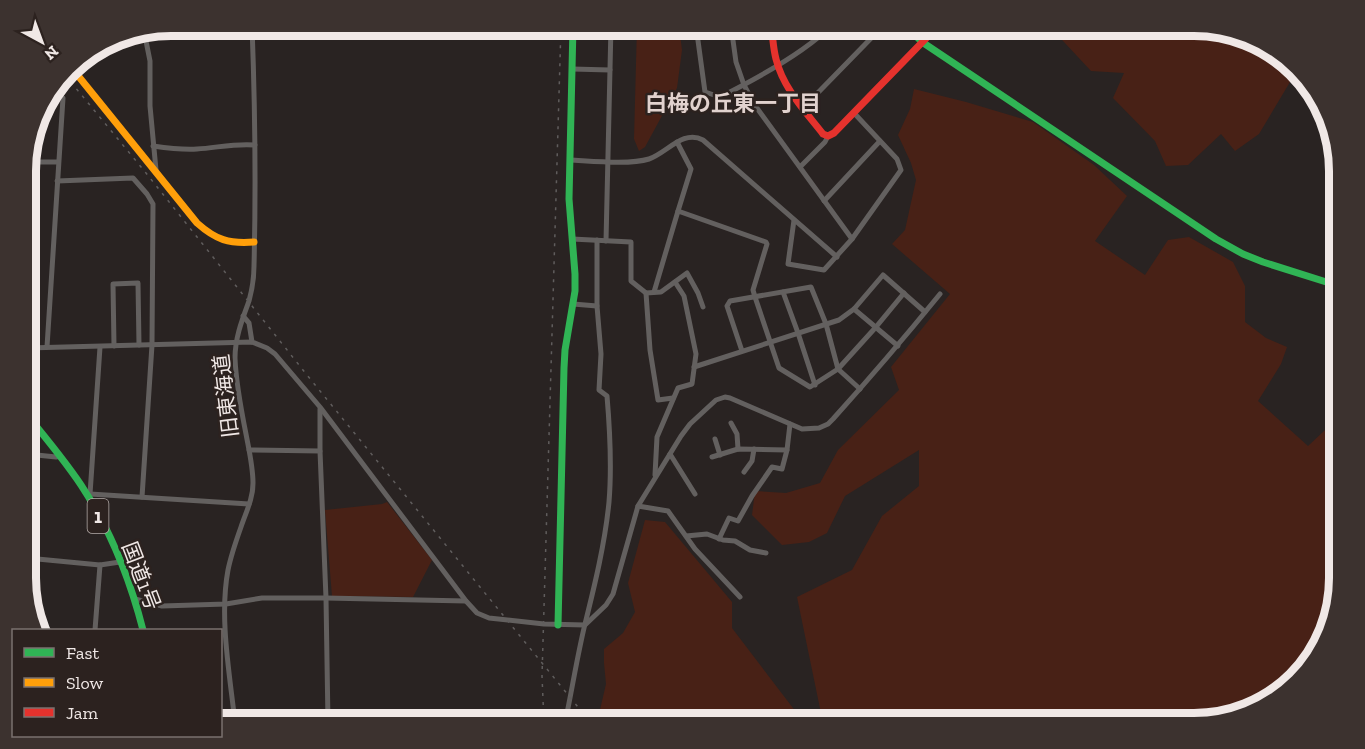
<svg xmlns="http://www.w3.org/2000/svg" width="1365" height="749" font-family="'Zilla Slab','Noto Sans JP',serif">
<style>
.green{fill:#482116}
.lines{fill:none;stroke-linecap:round;stroke-linejoin:round}
.street{stroke:#63605f;stroke-width:5}
.fast{stroke:#30b455;stroke-width:7}
.slow{stroke:#ff9f0a;stroke-width:7}
.jam{stroke:#e5322d;stroke-width:7}
.rail{stroke:#605d5d;stroke-width:1.5;stroke-dasharray:3 6;stroke-linecap:butt}
.labels{text-anchor:middle;stroke-width:5;stroke-linejoin:round;paint-order:stroke}
.shield{fill:#2c221f;stroke:#b5adaa;stroke-width:1.5}
.shield-label{font-size:20px;font-weight:bold;fill:#f0e8e6}
.street-label{font-size:21px;fill:#f0e8e6;stroke:#2c221f}
.neighbourhood-label{font-size:22px;font-weight:bold;fill:#e1d2ce;stroke:#2c221f}
.rim{fill:none;stroke:#f0e8e6;stroke-width:8}
</style>
<rect width="100%" height="100%" fill="#292322"/>
<g class="green">
<path d="M637,26H679L682,50L677,88L645,147L639,151L634,139Z"/>
<path d="M1051,26H1194L1266,45L1296,72L1259,134L1235,151L1221,134L1188,165L1166,166L1155,141L1113,98L1124,73L1091,71L1050,27Z"/>
<path d="M914,89L966,102L1033,122L1094,165L1127,196L1095,241L1145,275L1168,240L1189,237L1233,262L1245,286V322L1266,338L1287,347L1281,364L1258,401L1308,446L1339,417V587L1320,650L1267,704L1207,722L1199,710L1195,723H823L797,597L852,570L882,516L919,486V450L845,496L827,533L809,542L782,545L752,515L755,491L786,493L820,483L838,450L899,390L891,367L950,294L892,244L905,230L916,180L911,163L898,135L910,109Z"/>
<path d="M387,502L432,560L413,597L332,596L325,510L382,504Z"/>
<path d="M645,520L665,522L732,602V628L796,712L819,723H606L599,714L606,684L604,663V649L623,633L635,612L628,583Z"/>
</g>
<g class="lines">
<g class="street">
<path d="M696,26L705,92L720,97C756,79 803,54 831,26"/>
<path d="M731,26L736,62L744,85L754,104L852,239"/>
<path d="M144,31L150,61V106L156,170"/>
<path d="M572,69L610,70"/>
<path d="M803,108L883,26"/>
<path d="M677,142L691,169L678,211"/>
<path d="M153,146C167,148 182,150 197,149C216,148 235,143 255,145"/>
<path d="M570,160C591,161 630,165 649,159C667,153 683,129 703,140L837,257"/>
<path d="M27,162H58"/>
<path d="M800,167L825,142L828,136"/>
<path d="M57,181L133,178L147,194L153,204L152,345L142,497"/>
<path d="M824,201L880,141"/>
<path d="M794,220L788,264L824,270L852,239L901,170L897,159L854,113"/>
<path d="M572,239L631,242V281L646,293L661,292L687,273L698,293L703,307"/>
<path d="M606,241L611,26"/>
<path d="M654,292L678,211L766,242L767,244L753,290L755,297L779,368L810,387L838,369L876,327L904,293"/>
<path d="M783,292L798,333L815,385"/>
<path d="M646,293L650,350L658,400L673,398"/>
<path d="M573,304L597,306"/>
<path d="M854,309L898,346"/>
<path d="M243,316L249,323L252,342"/>
<path d="M114,346L113,284L138,283L139,345"/>
<path d="M47,347L63,98"/>
<path d="M27,348L252,342L267,348L275,354L320,407L466,601L477,613L489,618L544,624L585,625L606,605L613,594L638,506L681,436L690,424L716,400L725,397L730,398L802,429L819,428L828,424L833,419C870,378 905,337 940,294"/>
<path d="M742,351L727,306L730,301L811,287L826,324L838,369L860,389"/>
<path d="M694,367L839,320L854,309L883,275L925,312"/>
<path d="M731,423L737,434L738,449"/>
<path d="M715,439L720,455"/>
<path d="M249,450L320,451L326,598L328,723"/>
<path d="M320,451V409"/>
<path d="M27,454L56,457L60,456"/>
<path d="M670,454L695,494"/>
<path d="M712,457L738,449L787,450"/>
<path d="M744,472L752,461L754,449"/>
<path d="M655,475L657,437L678,388L692,384L696,354L684,296L675,282"/>
<path d="M90,494L249,504"/>
<path d="M89,495L90,494L100,347"/>
<path d="M638,506L668,511L695,549L740,597"/>
<path d="M686,536L707,534L723,540L735,541L750,550L766,553"/>
<path d="M719,539L729,518L738,521L752,496L772,467L782,469L787,450L790,424"/>
<path d="M27,558L100,565L120,562"/>
<path d="M135,599L162,606L226,604L262,598H326L466,601"/>
<path d="M95,630L100,565"/>
<path d="M235,723C230,675 219,618 228,570C231,555 236,541 241,527C246,512 253,499 253,483C253,467 249,450 246,434C241,409 236,384 235,358C235,338 242,320 249,301C252,290 254,277 254,266C256,186 255,105 252,26"/>
<path d="M565,723C572,690 577,657 585,624C595,584 605,543 609,502C612,466 610,431 607,396L599,390L601,354L597,306V240"/>
</g>
<g class="fast">
<path d="M906,26L922,42L1216,239L1243,254L1263,262L1339,286"/>
<path d="M27,415C46,438 65,461 81,485C110,529 130,579 143,630"/>
<path d="M558,625L564,368L565,350L575,291V274L569,199L573,26"/>
</g>
<path class="slow" d="M71,67L197,223C216,240 229,244 254,242"/>
<path class="jam" d="M771,26C773,37 773,48 776,59C783,88 805,111 823,134L828,136L834,133L938,26"/>
<g class="rail">
<path d="M65,75L146,173L307,375L591,723"/>
<path d="M544,723L542,676L561,26"/>
</g>
</g>
<g class="labels">
<rect class="shield" x="87.5" y="499" width="21" height="34" rx="4.5"/>
<g class="shield-label">
<text x="98" y="523">1</text>
</g>
<g class="street-label">
<text transform="translate(226 396) rotate(-97)" y="7">旧東海道</text>
<text transform="translate(141 576) rotate(69)" y="7">国道1号</text>
</g>
<g class="neighbourhood-label">
<text x="733" y="111">白梅の丘東一丁目</text>
</g>
</g>
<path d="M0 0H1365V749H0ZM171 36H1194A135 135 0 0 1 1329 171V578A135 135 0 0 1 1194 713H171A135 135 0 0 1 36 578V171A135 135 0 0 1 171 36Z" fill="#3c322f" fill-rule="evenodd"/>
<path class="rim" d="M171 36H1194A135 135 0 0 1 1329 171V578A135 135 0 0 1 1194 713H171A135 135 0 0 1 36 578V171A135 135 0 0 1 171 36Z"/>
<rect x="12" y="629" width="210" height="108" fill="#2c221f" stroke="#7a716f" stroke-width="1.5"/>
<rect x="24" y="648" width="30" height="9" fill="#30b455" stroke="#7a716f" stroke-width="1.5"/>
<text x="66" y="659" font-size="18" fill="#f0e8e6">Fast</text>
<rect x="24" y="678" width="30" height="9" fill="#ff9f0a" stroke="#7a716f" stroke-width="1.5"/>
<text x="66" y="689" font-size="18" fill="#f0e8e6">Slow</text>
<rect x="24" y="708" width="30" height="9" fill="#e5322d" stroke="#7a716f" stroke-width="1.5"/>
<text x="66" y="719" font-size="18" fill="#f0e8e6">Jam</text>
<g transform="translate(42 42) rotate(139)" stroke="#2c221f" stroke-width="4.5" paint-order="stroke">
<path d="M0-4.5L10 22L0 15L-10 22Z" fill="#f0e8e6"/>
<text y="-9" font-size="16" font-weight="bold" text-anchor="middle" fill="#f0e8e6">N</text>
</g>
</svg>
